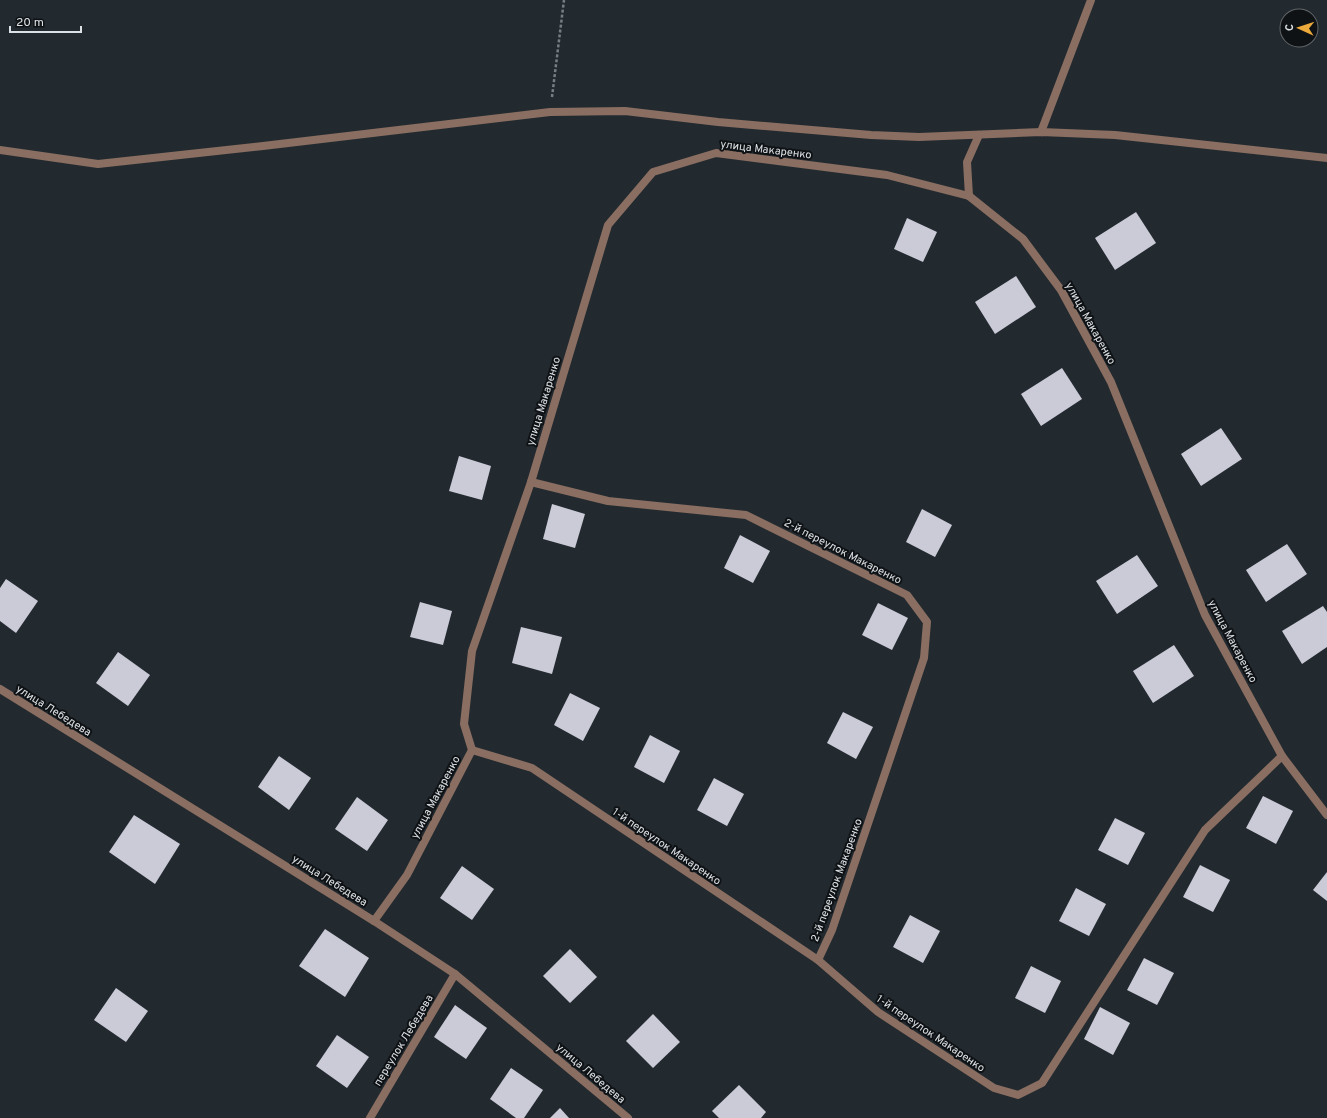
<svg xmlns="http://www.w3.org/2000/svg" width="1327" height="1118" font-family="Overpass,sans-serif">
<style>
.building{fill:#cbcbd7}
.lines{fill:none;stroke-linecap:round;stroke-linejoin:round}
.path{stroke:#777e83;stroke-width:2.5;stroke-dasharray:3 2;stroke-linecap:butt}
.lane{stroke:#8a6e61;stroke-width:8}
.street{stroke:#8a6e61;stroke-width:8}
.labels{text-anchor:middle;stroke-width:4;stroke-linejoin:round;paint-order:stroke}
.street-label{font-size:11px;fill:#dce1e5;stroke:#0f1215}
</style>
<rect width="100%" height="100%" fill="#222a30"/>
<g class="building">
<path d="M1136,212L1156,243L1115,270L1095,238Z"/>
<path d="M907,218L937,232L923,262L894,249Z"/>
<path d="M1016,276L1036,307L995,334L975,302Z"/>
<path d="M1062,368L1082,399L1041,426L1021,394Z"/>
<path d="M1221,428L1242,459L1201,486L1181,454Z"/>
<path d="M459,456L491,466L482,500L449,491Z"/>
<path d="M552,504L585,514L575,548L543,539Z"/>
<path d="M922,509L952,525L935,557L906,542Z"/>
<path d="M740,535L770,551L753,583L724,568Z"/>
<path d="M1287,544L1307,574L1266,602L1246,570Z"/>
<path d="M1137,555L1158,586L1117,614L1096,581Z"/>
<path d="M6,579L38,601L16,633L0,621V588Z"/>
<path d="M420,602L452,611L443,645L410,637Z"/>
<path d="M878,603L908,618L892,650L862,635Z"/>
<path d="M1323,606L1327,612V647L1302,664L1282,631Z"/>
<path d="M521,627L562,637L552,674L512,663Z"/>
<path d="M1174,645L1194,676L1153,703L1133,671Z"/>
<path d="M118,652L150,675L128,706L96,683Z"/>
<path d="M570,693L600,708L583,741L554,725Z"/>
<path d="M843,712L873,727L856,759L827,743Z"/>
<path d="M650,735L680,751L664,783L634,767Z"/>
<path d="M279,756L311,778L289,810L258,787Z"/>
<path d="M714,778L744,794L727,826L697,810Z"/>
<path d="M1263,796L1293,811L1276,844L1246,828Z"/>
<path d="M357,797L388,820L367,851L335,829Z"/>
<path d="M134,815L180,844L155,884L109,852Z"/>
<path d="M1115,818L1145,833L1128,865L1098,850Z"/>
<path d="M1200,865L1230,880L1213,912L1183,897Z"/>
<path d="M462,866L494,889L472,920L440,898Z"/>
<path d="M1327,872V901L1313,890Z"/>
<path d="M1076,888L1106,904L1089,936L1059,921Z"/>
<path d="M910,915L940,931L923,963L893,947Z"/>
<path d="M325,929L369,958L345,997L299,966Z"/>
<path d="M570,949L597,977L570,1003L543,976Z"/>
<path d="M1144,958L1174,973L1157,1005L1127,990Z"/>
<path d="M1031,966L1061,981L1045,1013L1015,998Z"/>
<path d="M116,988L148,1011L126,1042L94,1020Z"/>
<path d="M455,1005L487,1028L466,1059L434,1037Z"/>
<path d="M1100,1007L1130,1023L1113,1055L1084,1039Z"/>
<path d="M653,1014L680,1042L653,1068L626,1041Z"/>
<path d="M337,1035L369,1057L347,1088L316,1066Z"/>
<path d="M511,1068L543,1090L524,1118H516L490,1099Z"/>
<path d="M739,1085L766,1112L761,1118H719L712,1111Z"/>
<path d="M560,1108L569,1118H550Z"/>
</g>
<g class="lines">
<path class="path" d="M552,97L564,0"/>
<g class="lane">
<path d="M1041,132L1091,0"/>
<path d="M0,150L98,164L263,146L550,112L625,111L718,122L871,135L919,137L1041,132L1115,135L1327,158"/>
<path d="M969,196L967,162L979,135"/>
<path d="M531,482L608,501L746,515L907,595L927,622L924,658L832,930L818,960"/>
<path d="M472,750L532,768L818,960L878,1012L994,1088L1018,1095L1042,1083L1205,830L1282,756"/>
<path d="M374,921L407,875L472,750L464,724L472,651L531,482L608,225L653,172L716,153L887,175L969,196L1023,239L1061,290L1111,382L1205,615L1282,756L1327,815"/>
</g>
<g class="street">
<path d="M0,689L374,921L455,974L628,1118"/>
<path d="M370,1118L455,974"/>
</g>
</g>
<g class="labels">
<g class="street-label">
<text transform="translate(766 149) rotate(7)" y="4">улица Макаренко</text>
<text transform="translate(1091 323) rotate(61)" y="4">улица Макаренко</text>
<text transform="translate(543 401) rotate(-73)" y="4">улица Макаренко</text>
<text transform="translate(843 551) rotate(27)" y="4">2-й переулок Макаренко</text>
<text transform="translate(1233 641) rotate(62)" y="4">улица Макаренко</text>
<text transform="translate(54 710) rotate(32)" y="4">улица Лебедева</text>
<text transform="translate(435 797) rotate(-62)" y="4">улица Макаренко</text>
<text transform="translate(667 846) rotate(34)" y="4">1-й переулок Макаренко</text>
<text transform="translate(330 880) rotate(32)" y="4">улица Лебедева</text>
<text transform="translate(836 880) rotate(-70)" y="4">2-й переулок Макаренко</text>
<text transform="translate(931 1033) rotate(34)" y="4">1-й переулок Макаренко</text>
<text transform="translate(403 1040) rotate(-59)" y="4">переулок Лебедева</text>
<text transform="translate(591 1073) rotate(40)" y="4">улица Лебедева</text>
</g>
</g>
<g transform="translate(1299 28) rotate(273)"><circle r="19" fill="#0f1215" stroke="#616568"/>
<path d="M0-3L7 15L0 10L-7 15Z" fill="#eca93b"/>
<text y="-6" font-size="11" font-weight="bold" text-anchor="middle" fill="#dce1e5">С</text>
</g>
<path d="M10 26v6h71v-6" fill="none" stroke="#dce1e5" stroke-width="2"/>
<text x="16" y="26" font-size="12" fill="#dce1e5" stroke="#0f1215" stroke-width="3" paint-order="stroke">20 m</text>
</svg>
